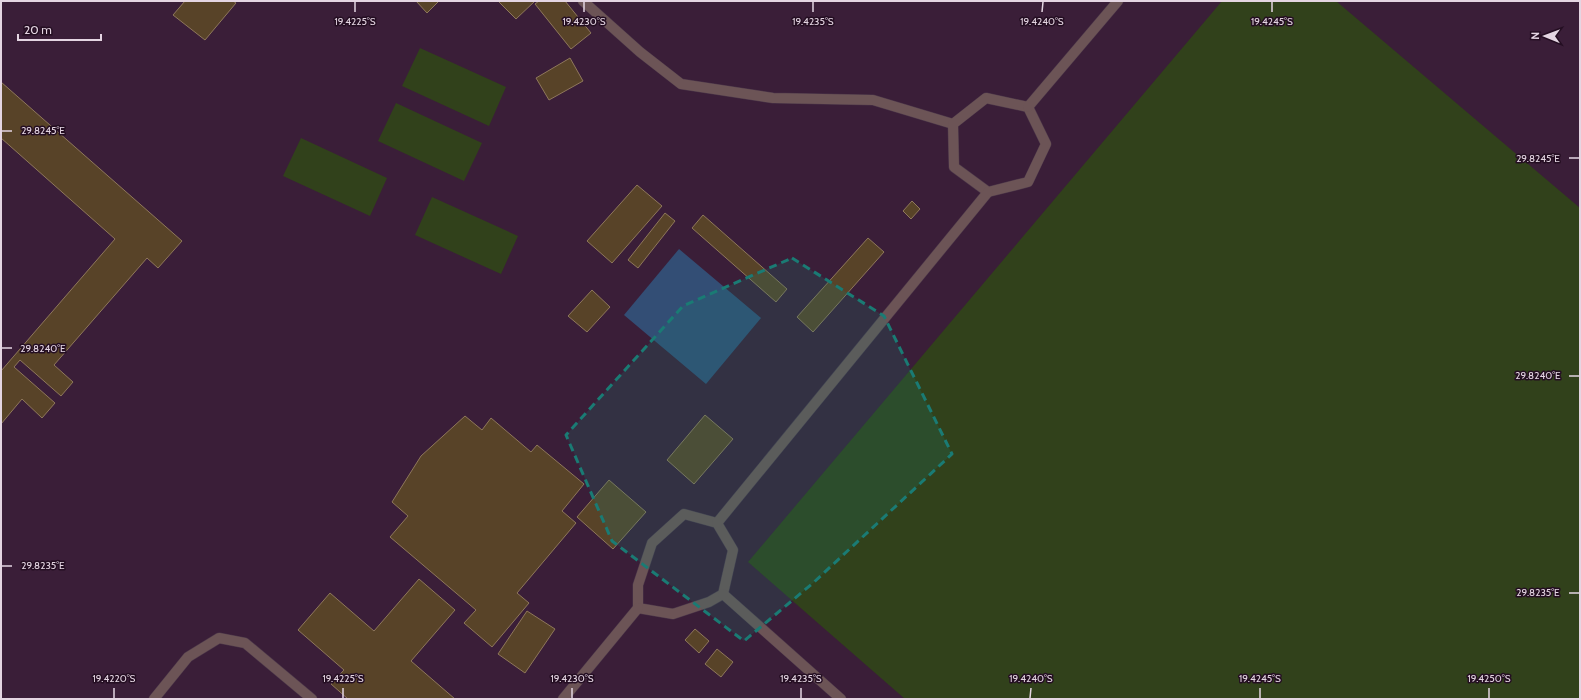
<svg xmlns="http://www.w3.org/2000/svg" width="1581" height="700" font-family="Cabin,sans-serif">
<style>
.built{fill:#3a1e38}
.green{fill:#31411b}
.water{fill:#334e75}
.building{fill:#584328;stroke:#8e775b}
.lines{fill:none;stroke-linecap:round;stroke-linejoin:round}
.service-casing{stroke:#4b3649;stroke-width:11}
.service{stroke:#6c5456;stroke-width:10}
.marked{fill:#1a7b74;fill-opacity:0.2;stroke:#1a7b74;stroke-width:3;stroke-dasharray:8 5;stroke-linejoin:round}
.ticks{fill:none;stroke:#e4d5e2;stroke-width:1.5}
.ticks-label{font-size:10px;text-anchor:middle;fill:#e4d5e2;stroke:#240e22;stroke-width:3;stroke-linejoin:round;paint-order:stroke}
</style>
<rect width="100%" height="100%" fill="#2e182c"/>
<rect class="built" x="1" y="1" width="1579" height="698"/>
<g class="green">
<path d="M1222,1H1336L1580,208V699H905L748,562Z"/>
<path d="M420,48L506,87L489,126L402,86Z"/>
<path d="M396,103L482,143L464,181L378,141Z"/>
<path d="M301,138L387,178L370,216L283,176Z"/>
<path d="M432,197L518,236L501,274L415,235Z"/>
</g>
<path class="water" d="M679,249L761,318L706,384L624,315Z"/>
<g class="building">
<path d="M185,1H233L236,3L205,40L173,15Z"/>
<path d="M416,1H439L427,13Z"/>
<path d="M498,1H535L516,19Z"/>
<path d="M539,1H565L591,33L571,49L535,4Z"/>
<path d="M570,58L583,81L549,100L536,78Z"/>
<path d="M1,82L182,241L158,268L147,258L54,365L73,382L61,396L20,360L14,367L55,403L42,418L22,399L1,424V371L115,239L1,138Z"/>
<path d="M637,185L662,206L612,263L587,241Z"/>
<path d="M912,201L920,209L911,219L903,211Z"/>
<path d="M665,213L675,221L638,268L628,260Z"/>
<path d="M703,215L787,289L776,302L692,228Z"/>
<path d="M868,238L884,252L813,332L797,317Z"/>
<path d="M592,290L610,307L587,332L568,316Z"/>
<path d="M705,415L733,439L694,484L667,460Z"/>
<path d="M465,416L482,430L491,418L531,452L537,445L584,484L562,511L576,523L517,593L529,603L492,647L464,623L476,610L390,537L408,516L392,502L421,456Z"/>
<path d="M609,480L646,512L613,549L577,517Z"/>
<path d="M419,579L455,610L411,661L455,699H348L331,684L344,670L298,630L330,593L374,631Z"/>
<path d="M527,611L555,629L525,673L498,654Z"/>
<path d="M695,629L709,641L699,653L685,640Z"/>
<path d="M717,649L733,662L721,677L705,664Z"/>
</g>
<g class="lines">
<g class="service-casing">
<g id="service">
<path d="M583,1L640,52L681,84L773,98L873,100L953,124"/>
<path d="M986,98L1028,107L1046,144L1028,182L988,192L954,167L953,124Z"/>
<path d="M1028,107L1118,1"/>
<path d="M684,514L717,523L733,550L723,594L709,602L673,614L638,608V585L652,543Z"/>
<path d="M717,523L988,192"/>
<path d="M723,594L841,699"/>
<path d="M154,699L188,657L219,638L245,643L312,699"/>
<path d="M563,699L638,608"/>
</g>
</g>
<use href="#service" class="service"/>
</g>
<path class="marked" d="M792,258L884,316L952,454L813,583L744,641L612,541L566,435L683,306Z"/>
<path class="ticks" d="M355,12V2M584,12V2M813,12V2M1042,12L1043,2M1272,12V2M2,131H12M1569,158H1579M2,348H12M1569,376H1579M2,566H12M1569,593H1579M114,698V688M343,698V688M572,698V688M801,698V688M1030,698L1031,688M1260,698V688M1489,698V688"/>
<g class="ticks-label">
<text x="355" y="25">19.4225°S</text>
<text x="584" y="25">19.4230°S</text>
<text x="813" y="25">19.4235°S</text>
<text x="1042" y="25">19.4240°S</text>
<text x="1272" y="25">19.4245°S</text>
<text x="43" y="134">29.8245°E</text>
<text x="1538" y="162">29.8245°E</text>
<text x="43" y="352">29.8240°E</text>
<text x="1538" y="379">29.8240°E</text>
<text x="43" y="569">29.8235°E</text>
<text x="1538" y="596">29.8235°E</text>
<text x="114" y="682">19.4220°S</text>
<text x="343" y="682">19.4225°S</text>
<text x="572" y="682">19.4230°S</text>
<text x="801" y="682">19.4235°S</text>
<text x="1031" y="682">19.4240°S</text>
<text x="1260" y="682">19.4245°S</text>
<text x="1489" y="682">19.4250°S</text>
</g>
<rect width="1581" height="700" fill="none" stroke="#e4d5e2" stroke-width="4"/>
<g transform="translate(1545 36) rotate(271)" stroke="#240e22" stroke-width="3" paint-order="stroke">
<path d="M0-3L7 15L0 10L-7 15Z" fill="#e4d5e2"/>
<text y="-6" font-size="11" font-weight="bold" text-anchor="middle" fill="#e4d5e2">N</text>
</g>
<path d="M18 34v6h83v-6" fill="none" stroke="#e4d5e2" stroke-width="2"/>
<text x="24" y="34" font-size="12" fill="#e4d5e2" stroke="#240e22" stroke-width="3" paint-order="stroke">20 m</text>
</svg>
